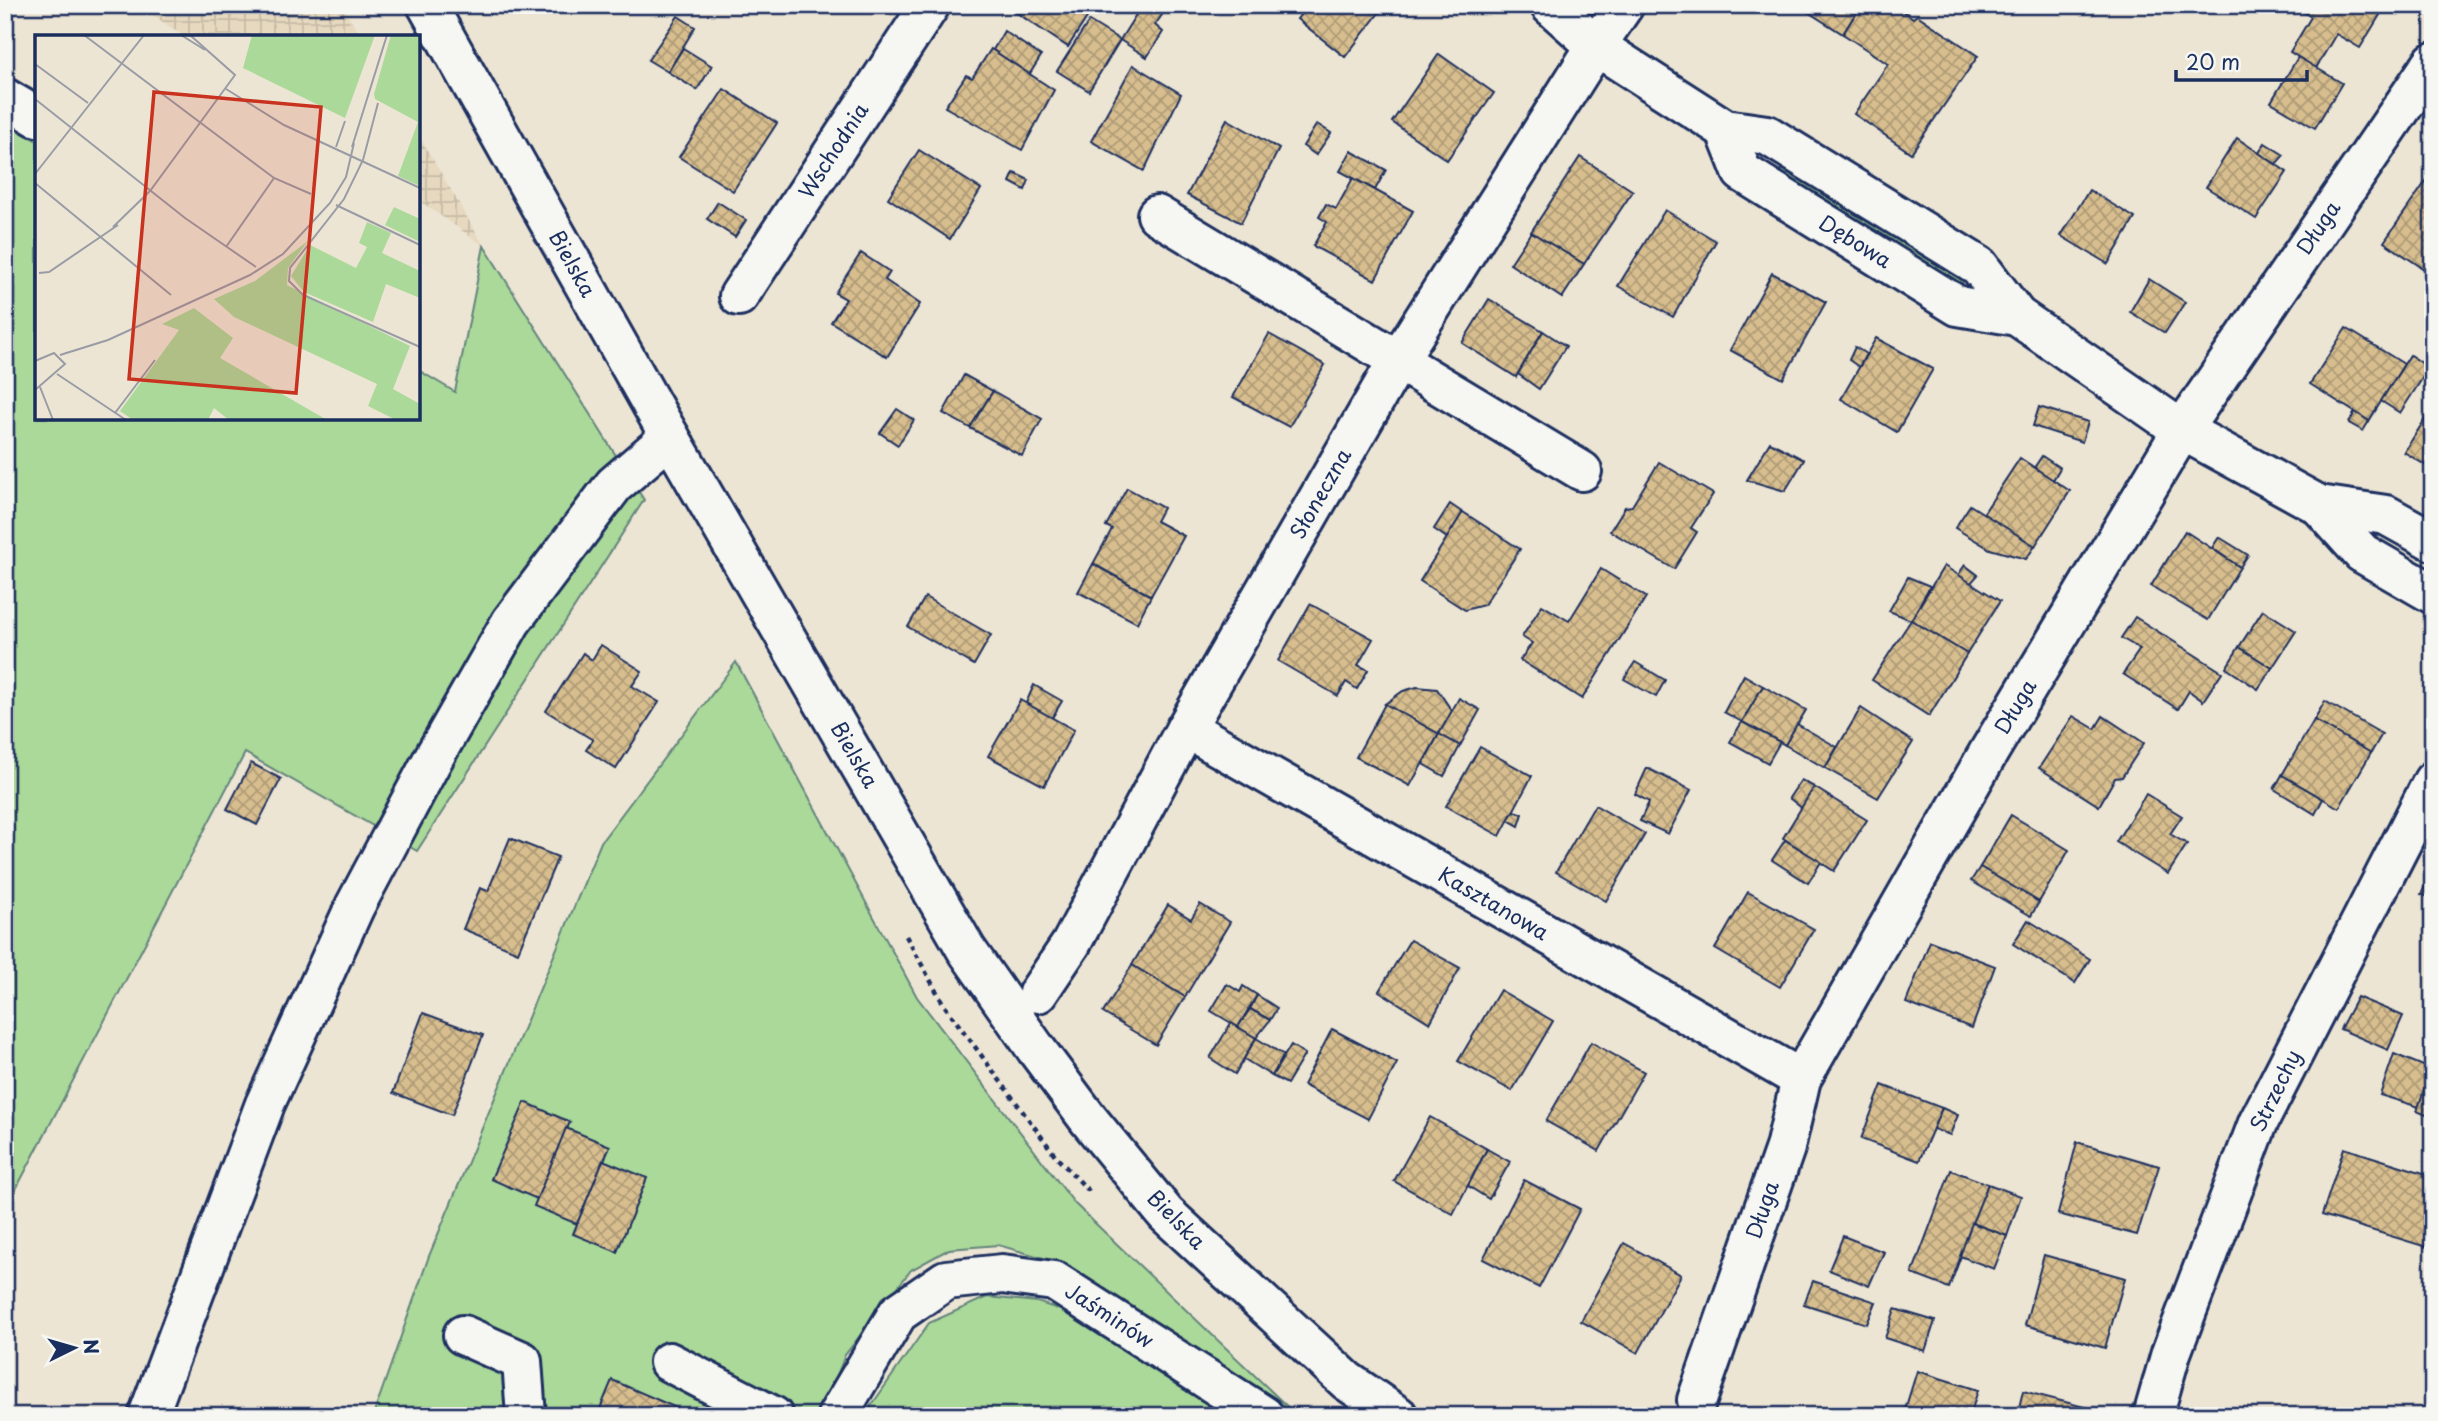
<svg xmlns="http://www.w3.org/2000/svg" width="2438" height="1421" font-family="'Playpen Sans',sans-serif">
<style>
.industrial{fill:url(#industrial-grid)}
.grass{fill:#abd999;stroke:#63847c;stroke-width:2}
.building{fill:url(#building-cross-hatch);stroke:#1b2f5e;stroke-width:2}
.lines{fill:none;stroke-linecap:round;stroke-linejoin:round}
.minor-casing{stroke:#1b2f5e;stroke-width:44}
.major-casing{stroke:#1b2f5e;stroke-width:44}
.path{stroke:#1b2f5e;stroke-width:4.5;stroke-dasharray:5 5;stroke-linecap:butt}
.minor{stroke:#f6f6f2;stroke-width:38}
.major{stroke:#f6f6f2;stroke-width:38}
.labels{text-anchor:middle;stroke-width:5;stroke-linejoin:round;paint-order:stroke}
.street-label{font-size:21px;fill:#1b2f5e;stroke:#f6f6f2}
.inset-road{fill:none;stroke:#999ca5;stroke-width:2}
.view{fill:#c8321e;fill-opacity:0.15;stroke:#c8321e;stroke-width:3.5}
.inset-edge{fill:none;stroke:#1b2f5e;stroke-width:3.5}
</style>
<defs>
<pattern id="industrial-grid" width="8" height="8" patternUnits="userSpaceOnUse" patternTransform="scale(1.75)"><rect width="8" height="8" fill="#e7d9bf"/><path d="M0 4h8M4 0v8" fill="none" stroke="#c6bba7"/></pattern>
<pattern id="building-cross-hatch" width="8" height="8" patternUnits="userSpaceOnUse" patternTransform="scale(1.75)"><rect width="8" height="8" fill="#d8be8e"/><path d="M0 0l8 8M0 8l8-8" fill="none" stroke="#ae9b77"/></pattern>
</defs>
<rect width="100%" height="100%" fill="#ede5d4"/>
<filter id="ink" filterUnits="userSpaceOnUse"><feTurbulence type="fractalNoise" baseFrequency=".0143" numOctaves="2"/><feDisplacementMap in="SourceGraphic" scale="14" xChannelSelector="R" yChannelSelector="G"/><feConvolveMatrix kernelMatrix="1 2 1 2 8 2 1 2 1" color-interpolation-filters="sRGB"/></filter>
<g filter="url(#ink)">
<g class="industrial">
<path d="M139,5H342L361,37H184Z"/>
<path d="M418,134L484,246L418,200Z"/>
</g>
<g class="grass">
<path d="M5,122L37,141V418H418V370L455,392L484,246L644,500L417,851L245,753L5,1210Z"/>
<path d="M1787,166L1964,277L1962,284L1957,287L1781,176L1782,169Z"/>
<path d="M736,662L917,997L1075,1204L1295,1414L1054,1261L998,1245L949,1249L911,1270L845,1355L821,1416H373L429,1256L601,842Z"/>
<path d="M987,1297L1037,1302L1061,1310L1233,1416H864L929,1323Z"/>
</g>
<g class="building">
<path d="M1010,5H1095L1068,47L1008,7Z"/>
<path d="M1142,5H1169L1155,25L1163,32L1147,57L1120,40Z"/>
<path d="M1308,5H1385L1345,57L1297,19Z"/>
<path d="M1797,5H1861L1843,34Z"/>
<path d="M1861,5H1894L1913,18L1917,15L1978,56L1911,153L1854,114L1888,64L1843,34Z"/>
<path d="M2292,5H2386L2360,48L2336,34L2316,68L2290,52L2311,17Z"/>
<path d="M678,16L695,27L668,72L648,60Z"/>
<path d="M1089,21L1120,40L1089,91L1057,71Z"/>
<path d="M1004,31L1041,56L1029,75L993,50Z"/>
<path d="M683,48L712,66L697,90L668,72Z"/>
<path d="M991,49L1054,90L1022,150L945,107L966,75L972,78Z"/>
<path d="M1439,54L1494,93L1447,160L1392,122Z"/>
<path d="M2298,57L2342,83L2315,128L2271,102Z"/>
<path d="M1133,65L1181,94L1144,171L1091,141Z"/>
<path d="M724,89L777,123L733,191L679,157Z"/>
<path d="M1227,119L1279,149L1241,223L1187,195Z"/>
<path d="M1317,124L1331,133L1316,155L1303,146Z"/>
<path d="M2237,138L2287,172L2256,219L2206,187Z"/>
<path d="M2265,143L2284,155L2276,164L2259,153Z"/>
<path d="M919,150L981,189L950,239L888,198Z"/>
<path d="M1351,151L1386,170L1375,190L1340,171Z"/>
<path d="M1580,157L1633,191L1584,264L1531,232Z"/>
<path d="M1014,173L1029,180L1025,190L1010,182Z"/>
<path d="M2431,174L2433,175V275L2384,242Z"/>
<path d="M1353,178L1413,211L1375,280L1313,246L1327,222L1319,217L1326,204L1336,209Z"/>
<path d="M2089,190L2135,218L2108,264L2061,236Z"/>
<path d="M718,202L746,220L735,237L707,219Z"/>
<path d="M1665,210L1716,241L1673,317L1618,286Z"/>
<path d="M1531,232L1584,264L1562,298L1510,264Z"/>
<path d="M861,253L890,272L885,280L920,304L887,357L831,322L846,299L835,293Z"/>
<path d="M1772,273L1826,302L1783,379L1730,350Z"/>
<path d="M2149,279L2185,302L2165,333L2130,312Z"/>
<path d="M1489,299L1543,331L1516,377L1462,343Z"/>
<path d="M2346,328L2404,364L2369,421L2310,384Z"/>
<path d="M1543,331L1566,346L1539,389L1518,374Z"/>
<path d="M1269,334L1325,365L1289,427L1233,397Z"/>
<path d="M1876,338L1933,369L1897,432L1841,399Z"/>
<path d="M1855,347L1866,354L1859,367L1849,360Z"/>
<path d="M2410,355L2429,368L2400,413L2381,401Z"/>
<path d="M964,375L993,391L970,428L943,413Z"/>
<path d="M993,391L1042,419L1022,456L970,428Z"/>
<path d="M2039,407L2088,422L2082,442L2033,426Z"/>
<path d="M2433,407V470L2404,452Z"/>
<path d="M897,409L914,420L898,445L880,433Z"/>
<path d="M2355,412L2369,421L2363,431L2349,423Z"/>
<path d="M1770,442L1804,460L1785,491L1747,480Z"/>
<path d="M2042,456L2060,468L2053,480L2034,468Z"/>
<path d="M2020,458L2070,491L2035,546L1983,514Z"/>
<path d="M1659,462L1713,494L1691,528L1697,532L1674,569L1610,531L1625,507L1632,506Z"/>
<path d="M1127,488L1163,508L1156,521L1184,536L1151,596L1093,564L1112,529L1106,526Z"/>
<path d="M1450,504L1463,513L1447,538L1434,529Z"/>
<path d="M1970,505L2035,546L2026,559L1990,549L1955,528Z"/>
<path d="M1463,512L1520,549L1484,605L1465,610L1420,581Z"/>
<path d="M2185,531L2240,567L2208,620L2151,586Z"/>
<path d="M2219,537L2248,555L2240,567L2212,548Z"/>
<path d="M1093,564L1151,596L1137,623L1078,592Z"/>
<path d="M1965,565L1978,575L1970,584L1958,575Z"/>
<path d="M1944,566L2000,601L1967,654L1911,620Z"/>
<path d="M1601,569L1646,597L1582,699L1520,660L1532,643L1522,637L1542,605L1569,621Z"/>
<path d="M1908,577L1930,586L1911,620L1889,611Z"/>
<path d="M925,597L991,635L974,665L908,627Z"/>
<path d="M1310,604L1373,639L1358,665L1368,670L1357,689L1346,682L1338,696L1278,661Z"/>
<path d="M2263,610L2296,631L2272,668L2239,647Z"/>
<path d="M2135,617L2222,672L2203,701L2189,691L2178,709L2123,674L2140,649L2121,638Z"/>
<path d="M1911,620L1967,654L1929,716L1872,680Z"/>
<path d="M601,645L642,671L632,686L659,702L616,769L586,750L593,740L546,711L583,653L592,660Z"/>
<path d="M2239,647L2272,668L2258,689L2226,668Z"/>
<path d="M1635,662L1665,680L1656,697L1624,679Z"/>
<path d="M1744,675L1763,686L1742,722L1724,712Z"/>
<path d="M1034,685L1062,701L1052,718L1026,703Z"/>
<path d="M1763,686L1806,710L1785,745L1742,722Z"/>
<path d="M1417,687L1437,689L1452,711L1439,734L1385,704L1403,691Z"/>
<path d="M1459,698L1480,710L1460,746L1439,734Z"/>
<path d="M1020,700L1074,730L1044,786L988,756Z"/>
<path d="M2325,701L2382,734L2371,753L2314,720Z"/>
<path d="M1385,704L1439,734L1410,786L1356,757Z"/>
<path d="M1861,708L1913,742L1878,798L1825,768Z"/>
<path d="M2073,716L2095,729L2103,716L2144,743L2122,777L2115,778L2099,806L2039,768Z"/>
<path d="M2314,720L2371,753L2339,808L2282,775Z"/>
<path d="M1742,722L1780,742L1768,763L1730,742Z"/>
<path d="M1797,724L1837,747L1825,768L1785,745Z"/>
<path d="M1439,734L1460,746L1444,776L1423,764Z"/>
<path d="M1480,747L1532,776L1500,836L1446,806Z"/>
<path d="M251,763L281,779L257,825L227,809Z"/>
<path d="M1647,768L1691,790L1668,834L1640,821L1649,802L1635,794Z"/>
<path d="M2282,775L2323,799L2315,814L2274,789Z"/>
<path d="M1801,780L1814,787L1803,809L1789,798Z"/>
<path d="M1814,787L1867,820L1834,871L1783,838Z"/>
<path d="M2146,794L2182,816L2170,834L2187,844L2168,874L2116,842Z"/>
<path d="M1595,805L1645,834L1606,901L1556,872Z"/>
<path d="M1514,811L1523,814L1519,826L1508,820Z"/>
<path d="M2011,815L2069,850L2039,902L1980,867Z"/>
<path d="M510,838L558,857L518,952L463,929L480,888L488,891Z"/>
<path d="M1785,840L1821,862L1808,883L1772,860Z"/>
<path d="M1980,867L2039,902L2031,916L1971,881Z"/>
<path d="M2433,872V899L2421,894Z"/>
<path d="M1748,892L1814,929L1780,987L1715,949Z"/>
<path d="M1200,904L1230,922L1185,997L1132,965L1168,905L1191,919Z"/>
<path d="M2028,920L2090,959L2075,983L2013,944Z"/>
<path d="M1410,940L1460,968L1430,1023L1379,991Z"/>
<path d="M1930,941L1995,966L1972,1028L1906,1003Z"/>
<path d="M1132,965L1185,997L1156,1045L1103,1013Z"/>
<path d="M1227,984L1240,992L1243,986L1257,995L1238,1027L1211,1011Z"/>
<path d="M1500,990L1553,1021L1512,1091L1458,1061Z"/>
<path d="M1257,995L1277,1008L1270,1020L1250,1009Z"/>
<path d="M2357,997L2403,1016L2388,1050L2340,1029Z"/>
<path d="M1250,1009L1270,1020L1256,1038L1238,1027Z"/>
<path d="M423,1013L483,1035L452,1115L393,1093Z"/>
<path d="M1231,1023L1256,1038L1235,1074L1210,1058Z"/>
<path d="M1332,1029L1397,1063L1368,1119L1303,1085Z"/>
<path d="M1256,1038L1284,1055L1272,1076L1244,1059Z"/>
<path d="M1591,1042L1644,1072L1599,1151L1546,1121Z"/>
<path d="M1291,1045L1305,1054L1287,1084L1272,1076Z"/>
<path d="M2394,1054L2431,1069L2419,1107L2380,1095Z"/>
<path d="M2431,1069L2433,1070V1118L2417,1111Z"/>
<path d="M1882,1085L1942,1108L1919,1161L1861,1139Z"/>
<path d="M525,1102L570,1122L537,1199L491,1179Z"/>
<path d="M1942,1108L1958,1115L1950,1135L1933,1129Z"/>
<path d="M1430,1117L1487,1149L1453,1214L1394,1181Z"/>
<path d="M566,1128L610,1146L577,1224L534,1206Z"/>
<path d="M2077,1142L2159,1166L2137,1235L2058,1214Z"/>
<path d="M2344,1148L2433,1176V1249L2322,1215Z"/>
<path d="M1487,1149L1510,1162L1489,1199L1468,1186Z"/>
<path d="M603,1160L647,1178L617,1252L573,1234Z"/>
<path d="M1951,1170L1988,1184L1949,1288L1912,1274Z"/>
<path d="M1524,1180L1580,1209L1539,1288L1483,1259Z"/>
<path d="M1988,1184L2021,1196L2007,1236L1972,1223Z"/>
<path d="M1972,1223L2007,1236L1994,1269L1960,1256Z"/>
<path d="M1843,1236L1884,1252L1869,1286L1829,1270Z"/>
<path d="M1624,1243L1681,1275L1638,1353L1581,1321Z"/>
<path d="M2044,1255L2125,1278L2105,1348L2025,1325Z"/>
<path d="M1813,1281L1876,1302L1867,1324L1804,1304Z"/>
<path d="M1895,1309L1935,1321L1925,1351L1885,1338Z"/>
<path d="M1917,1371L1978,1390L1970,1416H1903Z"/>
<path d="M612,1380L686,1412L685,1416H597Z"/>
<path d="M2023,1391L2088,1408L2086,1416H2017Z"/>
</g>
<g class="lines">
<g class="minor-casing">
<g id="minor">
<path d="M1550,5L1596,46L1725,129L1767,135L1979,266L2017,316L2182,430L2319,505L2386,515L2433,541"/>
<path d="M5,98L37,117"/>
<path d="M1725,129L1742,172L1958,306L2017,316"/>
<path d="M1157,215L1582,471"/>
<path d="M739,296L930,5"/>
<path d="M2319,505L2362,553L2433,594"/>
<path d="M1186,728L1801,1079"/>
<path d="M1038,993L1071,944L1186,728L1398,360L1596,46L1624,5"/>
<path d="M463,1335L522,1361L526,1416"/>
<path d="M669,1362L773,1416"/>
<path d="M1697,1400L1785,1148L1801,1079L1990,750L2182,430L2433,62"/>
<path d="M148,1416L265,1104L355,906L434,757L511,622L614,485L670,437"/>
<path d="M837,1416L898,1313L946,1280L1002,1274L1054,1281L1264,1416"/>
<path d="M2153,1416L2171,1353L2258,1123L2433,781"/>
</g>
</g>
<g class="major-casing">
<path id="major" d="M427,5L670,437L966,949L1036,1049L1089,1120L1166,1214L1347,1381L1398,1416"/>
</g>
<path class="path" d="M906,936L944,1005L1058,1159L1090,1192"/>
<use href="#minor" class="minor"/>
<use href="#major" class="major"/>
</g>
</g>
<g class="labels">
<g class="street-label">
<text transform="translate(834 151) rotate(-57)" y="7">Wschodnia</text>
<text transform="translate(2319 228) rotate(-56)" y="7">Długa</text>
<text transform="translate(1855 242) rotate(32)" y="7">Dębowa</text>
<text transform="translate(572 264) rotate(61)" y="7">Bielska</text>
<text transform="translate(1321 494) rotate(-60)" y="7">Słoneczna</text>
<text transform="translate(2016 707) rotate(-59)" y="7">Długa</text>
<text transform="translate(854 755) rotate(60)" y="7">Bielska</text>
<text transform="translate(1493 904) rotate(30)" y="7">Kasztanowa</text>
<text transform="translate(2276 1091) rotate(-64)" y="7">Strzechy</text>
<text transform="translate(1763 1210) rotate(-71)" y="7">Długa</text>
<text transform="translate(1176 1220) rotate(46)" y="7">Bielska</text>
<text transform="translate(1109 1316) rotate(33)" y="7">Jaśminów</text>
</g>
</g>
<g transform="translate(35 35)">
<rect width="385" height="385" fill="#ede5d4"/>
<path d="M359,172L385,184V207L350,190ZM332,187L356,198L347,218L385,236V263L351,249L338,287L269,257L256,241L275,210L321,233L332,212L324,208ZM273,206L253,233L252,250L375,311L358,354L385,369V385H361L333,371L342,349L199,282L179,264L220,246ZM159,273L198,303L185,323L292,385H194L179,373L173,385H98L85,376L144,295L127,289Z" fill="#abd999"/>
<path d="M356,0H385V151L363,141L383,87L340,64L339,59Z" fill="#abd999"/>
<path d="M217,0H340L310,83L208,33Z" fill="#abd999"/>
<path class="inset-road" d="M49,0L239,143L276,159M146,0L170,15M0,29L53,68M191,54L249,90L385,153M0,64L150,183L221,232M343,68L328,125L309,164L255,233L254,246L268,260L385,312M301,112L310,86M317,112L352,0M0,139L109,0M0,148L136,260M301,170L385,210M78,192L115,156L200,40L155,0M191,212L239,143M4,238L14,237L83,190M25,320L73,305L215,240L248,219L295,168L311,142L319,108M0,326L19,318L30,329L0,355M22,339L91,385M5,352L18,385M80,378L120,325"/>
<path class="view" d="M119,57L286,72L261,358L94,344Z"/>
<rect width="385" height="385" class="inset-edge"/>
</g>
<rect width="2438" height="1421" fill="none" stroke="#f6f6f2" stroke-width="28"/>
<rect x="14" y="14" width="2410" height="1393" fill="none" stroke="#1b2f5e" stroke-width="2.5" filter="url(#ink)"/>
<g transform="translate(74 1348) rotate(85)" stroke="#f6f6f2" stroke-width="5" paint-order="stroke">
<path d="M0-5L12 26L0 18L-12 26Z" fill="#1b2f5e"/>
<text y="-10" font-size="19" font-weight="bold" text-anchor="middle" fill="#1b2f5e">N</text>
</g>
<path d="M2176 70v10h131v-10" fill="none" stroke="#1b2f5e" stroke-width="3.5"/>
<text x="2186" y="70" font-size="21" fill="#1b2f5e" stroke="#f6f6f2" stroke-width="5" paint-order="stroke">20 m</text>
</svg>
